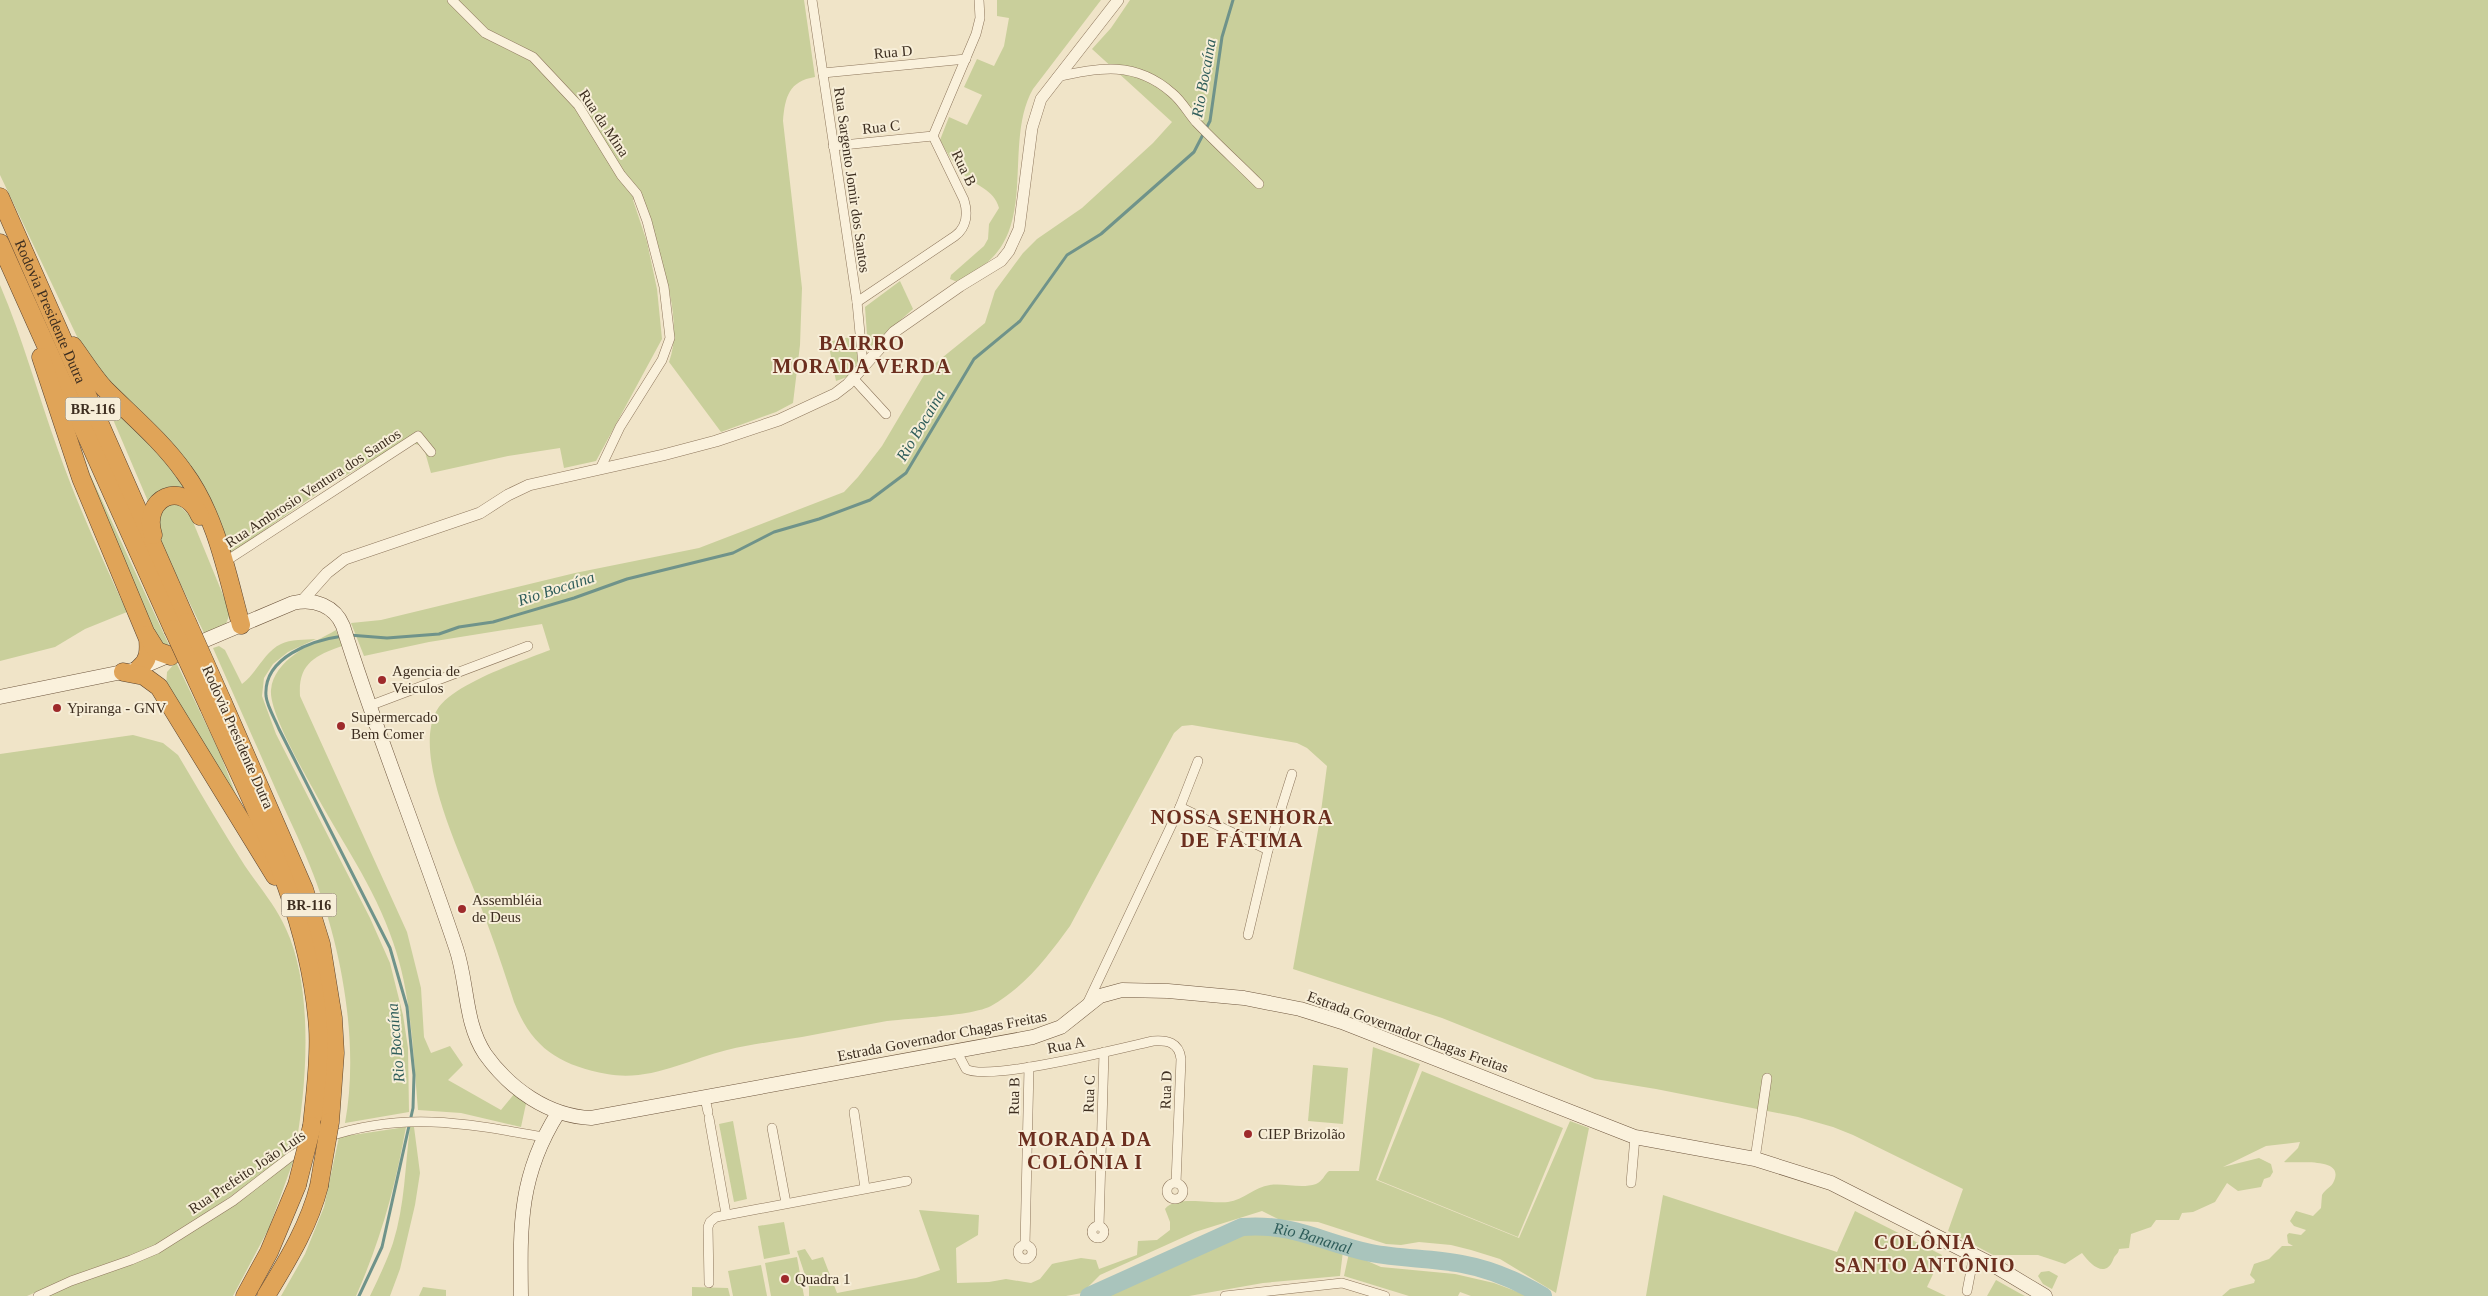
<svg xmlns="http://www.w3.org/2000/svg" width="2488" height="1296" font-family="'Times New Roman',serif">
<style>
.green{fill:#c9cf9b}
.lines{fill:none;stroke-linecap:round;stroke-linejoin:round}
.stream{stroke:#6f938a;stroke-width:3}
.river{stroke:#a9c4bc;stroke-width:18}
.minor-casing{stroke:#8d765c;stroke-width:10}
.tertiary-casing{stroke:#8d765c;stroke-width:12}
.secondary-casing{stroke:#6f573f;stroke-width:15}
.motorway-casing{stroke:#5b4430;stroke-width:19}
.minor{stroke:#faf1dc;stroke-width:9}
.tertiary{stroke:#faf1dc;stroke-width:11}
.secondary{stroke:#faf1dc;stroke-width:14}
.motorway{stroke:#e0a458;stroke-width:18}
.motorway-bridge-casing{stroke:#5b4430;stroke-width:19;stroke-linecap:butt}
.motorway-bridge{stroke:#e0a458;stroke-width:18}
.poi-dot{fill:#9e2a2b;stroke:#f7eed8;stroke-width:2}
.labels{text-anchor:middle;stroke-width:4;stroke-linejoin:round;paint-order:stroke}
.shield{fill:#f7eed8;stroke:#756857;stroke-width:1}
.shield-label{font-size:14px;font-weight:bold;fill:#3d2e20}
.street-label{font-size:15px;fill:#3d2e20;stroke:#f7eed8}
.poi-label{font-size:15px;fill:#3d2e20;stroke:#f7eed8;text-anchor:start}
.water-label{font-size:16px;font-style:italic;fill:#2f5d5a;stroke:#f7eed8}
.district-label{font-size:20px;font-weight:bold;letter-spacing:1px;fill:#6b2e1e;stroke:#f7eed8}
</style>
<rect width="100%" height="100%" fill="#f0e4c8"/>
<g class="green">
<path d="M0,0H804L815,77C789,81 785,97 783,121L802,288L800,345L793,403L776,412L721,432L669,362C686,316 655,244 642,198L633,200L647,242L657,289L662,339L596,461L564,468L560,448L508,456L431,473L425,452L420,445L403,442L328,486L227,556L210,507L105,379L82,347L0,175Z"/>
<path d="M997,0H1101L1033,89C1002,143 1040,231 978,269C971,273 963,281 955,281L950,279L951,275L984,246L988,239L989,224L999,208C994,189 975,186 962,173C953,163 946,152 940,140L949,117L967,125L982,95L964,87L977,59L994,66L1004,46L1009,18L997,16Z"/>
<path d="M1130,0H2488V1296H2222L2230,1289L2254,1283L2255,1280L2250,1275L2254,1264L2269,1259L2282,1246H2293L2288,1243L2287,1235L2289,1233L2301,1235L2306,1230L2294,1226L2290,1221L2296,1211L2313,1216L2321,1208L2322,1195C2325,1189 2332,1187 2334,1181C2345,1156 2295,1164 2284,1162L2298,1148L2300,1142L2266,1146L2223,1167L2259,1158L2271,1164L2273,1172L2270,1177L2264,1179L2261,1187L2238,1191L2227,1183L2215,1202L2193,1212L2182,1213L2179,1220H2156L2151,1227L2131,1234L2129,1248L2119,1249C2118,1255 2115,1254 2113,1260C2105,1279 2090,1264 2082,1253L2065,1264L2038,1255H1993L1948,1231L1963,1189L1853,1135L1833,1127L1798,1117L1656,1089L1595,1079L1442,1018L1293,969L1320,819L1327,766L1307,748L1297,743L1192,725L1182,726L1174,733L1070,926C1049,955 1024,988 991,1006C972,1016 912,1018 887,1021C858,1026 830,1032 802,1037C777,1041 752,1044 727,1050C687,1060 649,1082 607,1074C559,1065 532,1048 514,1002C503,968 492,935 479,902C462,857 411,754 437,710C452,684 522,661 550,650L542,624L429,642L364,656L351,623L381,620L575,573L699,548L844,492L858,477L882,446L927,370L985,323L995,291L1023,253L1037,239L1082,208L1153,143L1172,122L1092,49L1111,28Z"/>
<path d="M900,281L913,309L868,349L865,307Z"/>
<path d="M0,285C23,339 38,395 58,450C78,506 102,559 127,612L85,629L55,647L0,661Z"/>
<path d="M855,336C860,358 861,374 836,381L828,342Z"/>
<path d="M106,403L167,461L185,488L177,487L150,506Z"/>
<path d="M75,442L169,645L159,646Z"/>
<path d="M169,504L179,505L191,517L228,607L229,616L226,624L205,635L159,539V510Z"/>
<path d="M336,630L342,646C314,656 298,664 300,696L407,932L421,988L424,1037L431,1053L450,1046L463,1065L448,1080L501,1110L515,1093L527,1099L521,1127L461,1113L418,1110C413,1054 412,996 393,942C375,887 339,838 312,787C301,767 269,711 271,690C274,659 312,644 336,630Z"/>
<path d="M316,639L288,652L273,664L264,678L262,696L276,734L370,918L390,963L403,1015L408,1048L409,1112L345,1123C360,1043 341,942 310,866C299,838 285,811 273,783C253,738 233,693 213,648L219,646L225,650L242,684C257,673 264,652 281,644C290,639 306,640 316,639Z"/>
<path d="M176,662L219,751L243,813L166,687L167,672Z"/>
<path d="M133,735L163,743L178,755C200,792 222,830 245,866C259,887 276,906 286,929C314,989 307,1087 295,1150L213,1209L157,1244L133,1256L73,1276L27,1296H0V754Z"/>
<path d="M1373,1047L1420,1064L1376,1180L1519,1238L1570,1121L1589,1128L1556,1293L1500,1259L1471,1250L1451,1245L1419,1242L1401,1245L1386,1244L1318,1222L1280,1220L1262,1211L1195,1232L1100,1275L1082,1293L1066,1296H809V1287L797,1251L805,1249L812,1260L823,1257L837,1293L916,1278L940,1270L919,1210L979,1215L978,1235L956,1248L957,1283L989,1282L1006,1279L1031,1283L1040,1279L1052,1264L1056,1263L1081,1258L1096,1260L1099,1269L1137,1255L1138,1241L1157,1240L1170,1230V1222L1165,1209C1175,1195 1212,1204 1228,1202C1244,1200 1254,1187 1270,1185C1285,1183 1301,1189 1316,1184C1323,1181 1324,1175 1329,1171H1359Z"/>
<path d="M1313,1065L1348,1068L1343,1124L1308,1121Z"/>
<path d="M1422,1071L1563,1128L1518,1237L1378,1180Z"/>
<path d="M733,1121L747,1199L734,1202L719,1124Z"/>
<path d="M406,1127C395,1188 381,1239 356,1296H281L305,1254L324,1207L339,1137Z"/>
<path d="M410,1127H414L420,1173L415,1205L400,1269L390,1296H370C378,1279 387,1261 393,1243C405,1205 405,1166 410,1127Z"/>
<path d="M294,1159L269,1228L233,1296H44L133,1262Z"/>
<path d="M1663,1195L1837,1252L1855,1211L1942,1255L1927,1287L1946,1296H1646Z"/>
<path d="M784,1222L790,1254L764,1259L758,1226Z"/>
<path d="M1270,1231L1291,1235L1343,1251L1340,1276L1263,1283L1189,1296H1097L1219,1241L1248,1232Z"/>
<path d="M1349,1253L1381,1267L1455,1274L1494,1283L1529,1296H1471L1460,1292L1458,1296H1409L1344,1276Z"/>
<path d="M797,1257L804,1296H771L765,1263Z"/>
<path d="M761,1265L767,1296H733L728,1271Z"/>
<path d="M2049,1271L2058,1276L2052,1289L2043,1284L2038,1276L2041,1272Z"/>
<path d="M1996,1280L2021,1294L2025,1296H1987Z"/>
<path d="M423,1287L446,1290V1296H419Z"/>
<path d="M692,1287L728,1288L730,1296H689H692Z"/>
</g>
<g class="lines">
<g class="stream">
<path d="M349,635L387,638L439,634L459,627L493,622L574,598L627,579L733,553L774,532L819,519L870,500L906,473L974,359L1020,321L1067,255L1101,234L1194,152L1210,121L1222,37L1233,0"/>
<path d="M343,636C313,640 263,657 266,696C267,706 275,719 279,729L390,948L407,1007L414,1075L413,1108L382,1247L359,1296"/>
</g>
<path class="river" id="s1" d="M1089,1296L1242,1227C1295,1223 1323,1243 1371,1253C1401,1259 1432,1258 1462,1264C1490,1269 1518,1281 1543,1296"/>
<g class="minor-casing">
<g id="minor">
<path d="M452,0L485,33L533,57L578,105L621,175L637,194L647,221L664,287L670,338L662,360L620,427L600,469"/>
<path d="M812,0L857,302L863,365"/>
<path d="M823,73L966,59"/>
<path d="M1057,77C1099,67 1136,61 1172,93C1182,101 1188,113 1196,122C1217,144 1238,163 1259,184"/>
<path d="M833,146L933,136"/>
<path d="M857,302L955,236C967,227 968,213 964,200L933,136L976,34L980,18L979,0"/>
<path d="M853,378L886,414"/>
<path d="M223,563L418,436L431,452"/>
<path d="M369,706L528,646"/>
<path d="M1180,807L1268,850"/>
<path d="M1248,935L1268,850L1292,774"/>
<path d="M1088,1002L1180,807L1198,761"/>
<path d="M957,1052L966,1069C988,1082 1122,1048 1153,1041C1167,1040 1179,1042 1181,1059L1176,1183"/>
<path d="M705,1098L708,1112"/>
<path d="M854,1112L865,1188"/>
<path d="M709,1118L726,1214"/>
<path d="M772,1128L786,1203"/>
<path d="M327,1137C404,1111 465,1123 543,1137"/>
<path d="M1755,1159L1767,1078"/>
<path d="M1631,1183L1635,1137"/>
<circle cx="1175" cy="1191" r="8"/>
<path d="M1099,1226L1104,1052"/>
<circle cx="1098" cy="1232" r="6"/>
<circle cx="1025" cy="1252" r="7"/>
<path d="M1025,1245L1029,1067"/>
<path d="M709,1283L708,1227L710,1222L716,1217L907,1181"/>
<path d="M1967,1291L1974,1255"/>
<path d="M38,1296L71,1281L131,1260L157,1249L233,1201L290,1157L306,1147"/>
<path d="M1225,1296L1342,1283L1385,1296"/>
</g>
</g>
<g class="tertiary-casing">
<path id="tertiary" d="M303,600L327,573L345,559L480,513L508,495L529,485L663,455L716,441L779,420L835,394L848,384L894,332L960,286L1001,261L1009,251L1019,229L1032,128L1041,99L1118,0"/>
</g>
<g class="secondary-casing">
<g id="secondary">
<path d="M0,697L137,669L293,603C314,598 335,606 343,626C377,735 420,840 456,948C468,983 464,1022 485,1054C510,1089 548,1116 591,1118L1033,1037L1061,1027L1100,996L1122,990L1168,991L1244,998L1300,1009L1342,1022L1635,1137L1755,1159L1831,1183L1995,1266L2045,1296"/>
<path d="M521,1296C520,1225 519,1175 558,1113"/>
</g>
</g>
<g class="motorway-casing">
<g id="motorway">
<path id="s2" d="M0,197L187,622"/>
<path d="M0,243L173,629"/>
<path d="M73,346C84,361 93,376 105,389C132,416 162,441 184,472C216,515 227,574 241,625"/>
<path d="M41,357L81,478L148,639C149,650 149,661 139,668"/>
<path d="M153,535C141,498 183,478 200,516"/>
<path d="M147,635L157,651L171,656"/>
<path d="M123,672L144,676L159,687L275,876"/>
<path d="M223,703L304,889L321,944L333,1018L335,1053L330,1122"/>
<path d="M209,707C255,810 310,912 318,1028C320,1060 315,1094 312,1126"/>
<path d="M245,1296L269,1252L297,1185"/>
<path d="M266,1296C287,1261 309,1226 319,1186"/>
</g>
</g>
<use href="#minor" class="minor"/>
<use href="#tertiary" class="tertiary"/>
<use href="#secondary" class="secondary"/>
<use href="#motorway" class="motorway"/>
<g class="motorway-bridge-casing">
<g id="motorway-bridge">
<path d="M187,622L223,703"/>
<path d="M173,629L209,707"/>
<path d="M297,1185L312,1126"/>
<path d="M319,1186L330,1122"/>
</g>
</g>
<use href="#motorway-bridge" class="motorway-bridge"/>
</g>
<g class="poi-dot">
<circle cx="382" cy="680" r="5"/>
<circle cx="57" cy="708" r="5"/>
<circle cx="341" cy="726" r="5"/>
<circle cx="462" cy="909" r="5"/>
<circle cx="1248" cy="1134" r="5"/>
<circle cx="785" cy="1279" r="5"/>
</g>
<g class="labels">
<g class="shield">
<rect x="65.5" y="397.5" width="55" height="23" rx="4"/>
<rect x="281.5" y="893.5" width="55" height="23" rx="4"/>
</g>
<g class="shield-label">
<text x="93" y="414">BR-116</text>
<text x="309" y="910">BR-116</text>
</g>
<g class="street-label">
<text transform="translate(893 52) rotate(-5)" y="5">Rua D</text>
<text transform="translate(604 123) rotate(56)" y="5">Rua da Mina</text>
<text transform="translate(881 127) rotate(-6)" y="5">Rua C</text>
<text transform="translate(964 168) rotate(64)" y="5">Rua B</text>
<text transform="translate(852 180) rotate(82)" y="5">Rua Sargento Jomir dos Santos</text>
<text dy="5" stroke="none"><textPath href="#s2" startOffset="125">Rodovia Presidente Dutra</textPath></text>
<text transform="translate(313 488) rotate(-33)" y="5">Rua Ambrosio Ventura dos Santos</text>
<text transform="translate(238 737) rotate(66)" y="5">Rodovia Presidente Dutra</text>
<text transform="translate(1408 1032) rotate(20)" y="5">Estrada Governador Chagas Freitas</text>
<text transform="translate(942 1036) rotate(-11)" y="5">Estrada Governador Chagas Freitas</text>
<text transform="translate(1066 1045) rotate(-11)" y="5">Rua A</text>
<text transform="translate(1166 1090) rotate(-88)" y="5">Rua D</text>
<text transform="translate(1089 1094) rotate(-88)" y="5">Rua C</text>
<text transform="translate(1014 1096) rotate(-89)" y="5">Rua B</text>
<text transform="translate(247 1172) rotate(-34)" y="5">Rua Prefeito João Luís</text>
</g>
<g class="poi-label">
<text x="392" y="676">Agencia de<tspan x="392" dy="17">Veiculos</tspan></text>
<text x="67" y="713">Ypiranga - GNV</text>
<text x="351" y="722">Supermercado<tspan x="351" dy="17">Bem Comer</tspan></text>
<text x="472" y="905">Assembléia<tspan x="472" dy="17">de Deus</tspan></text>
<text x="1258" y="1139">CIEP Brizolão</text>
<text x="795" y="1284">Quadra 1</text>
</g>
<g class="water-label">
<text transform="translate(1203 78) rotate(-80)" y="6">Rio Bocaína</text>
<text transform="translate(920 425) rotate(-59)" y="6">Rio Bocaína</text>
<text transform="translate(556 588) rotate(-18)" y="6">Rio Bocaína</text>
<text transform="translate(395 1043) rotate(-95)" y="6">Rio Bocaína</text>
<text dy="6" stroke="none"><textPath href="#s1" startOffset="240">Rio Bananal</textPath></text>
</g>
<g class="district-label">
<text x="862" y="350">BAIRRO<tspan x="862" dy="23">MORADA VERDA</tspan></text>
<text x="1242" y="824">NOSSA SENHORA<tspan x="1242" dy="23">DE FÁTIMA</tspan></text>
<text x="1085" y="1146">MORADA DA<tspan x="1085" dy="23">COLÔNIA I</tspan></text>
<text x="1925" y="1249">COLÔNIA<tspan x="1925" dy="23">SANTO ANTÔNIO</tspan></text>
</g>
</g>
</svg>
